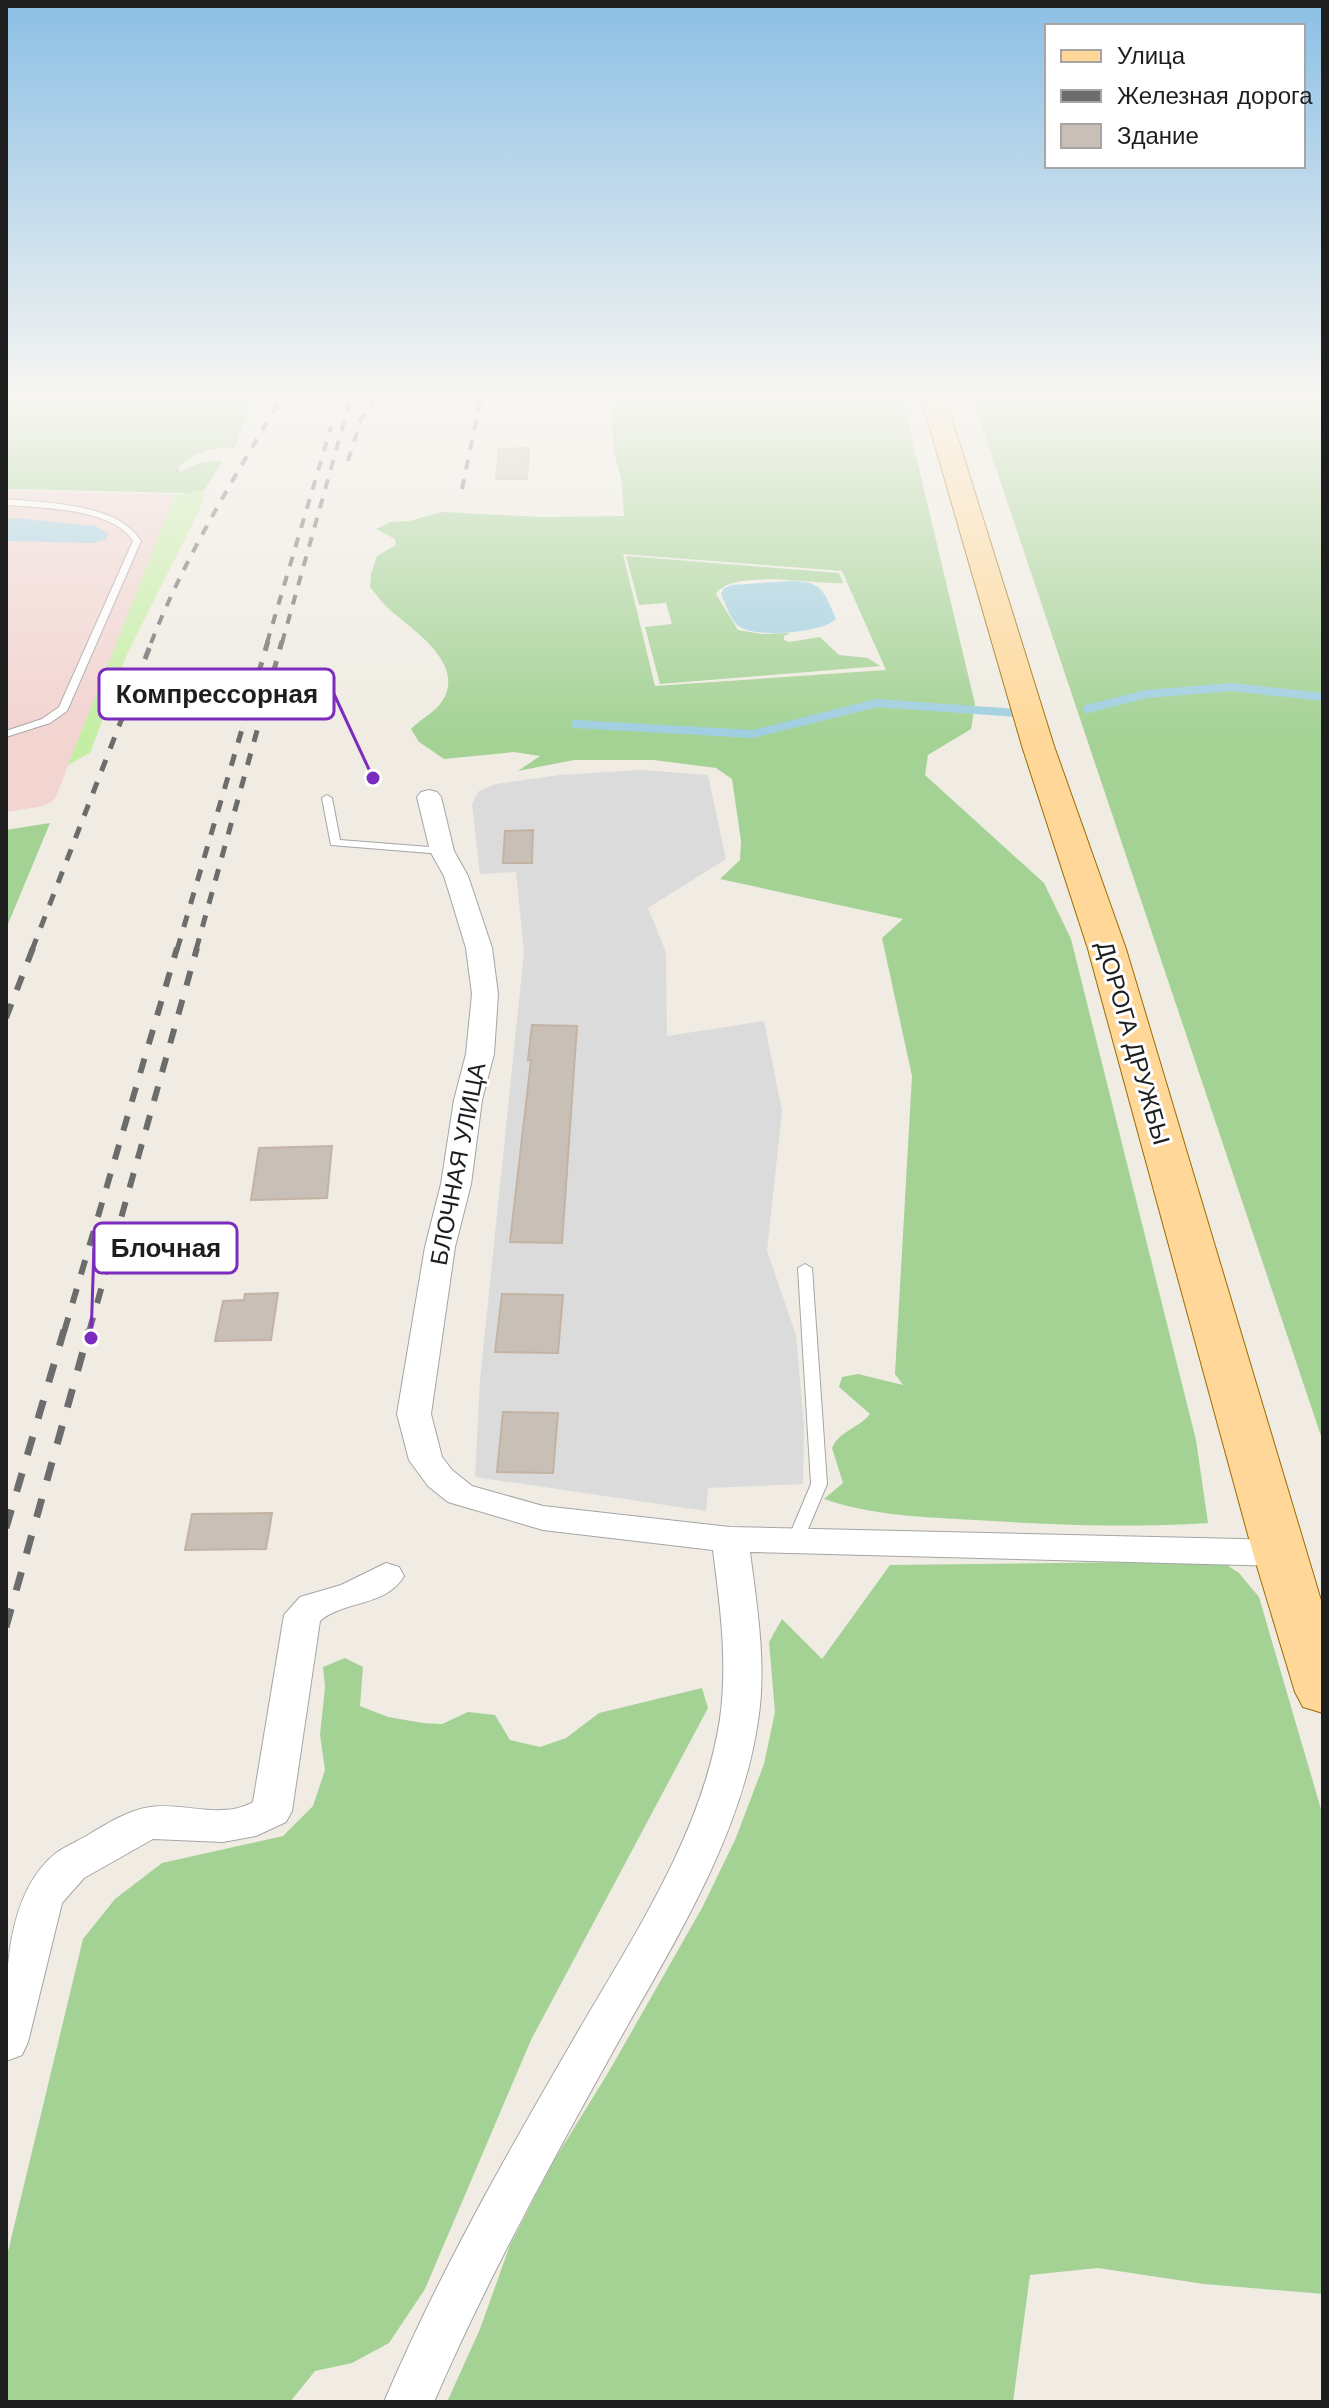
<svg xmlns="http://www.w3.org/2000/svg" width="1329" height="2408" font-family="'Work Sans',sans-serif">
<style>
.residential{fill:#dcdbdb}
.commercial{fill:#f2d4d1}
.grass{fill:#c5eea5}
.forest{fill:#a4d295;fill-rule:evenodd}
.water{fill:#a0cfe1}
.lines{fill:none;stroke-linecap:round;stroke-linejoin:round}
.stream{stroke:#a0cfe1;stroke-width:8}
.building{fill:#c8bfb6;stroke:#c2b3a4;stroke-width:2}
.lane-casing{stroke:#a5a5a5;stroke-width:2}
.street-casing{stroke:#a5a5a5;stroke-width:2}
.primary-casing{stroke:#986d00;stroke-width:2}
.lane{fill:#fff;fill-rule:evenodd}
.street{fill:#fff;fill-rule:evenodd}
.primary{fill:#ffd899;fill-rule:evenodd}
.rail-far3{stroke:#6c6c6c;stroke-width:4;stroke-dasharray:10 10;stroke-linecap:butt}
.rail-far2{stroke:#6c6c6c;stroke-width:5;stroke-dasharray:12 12;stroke-linecap:butt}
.rail-far1{stroke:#6c6c6c;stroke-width:6;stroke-dasharray:15 15;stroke-linecap:butt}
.rail{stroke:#6c6c6c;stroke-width:7;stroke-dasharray:19 19;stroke-linecap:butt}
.labels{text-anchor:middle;stroke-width:6;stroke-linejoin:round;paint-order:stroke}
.street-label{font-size:24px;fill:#1e1e1e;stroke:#fff}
.leader{fill:none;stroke:#7b2cbf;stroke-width:3}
.callout-dot{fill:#7b2cbf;stroke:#fff;stroke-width:3}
.callout{fill:#fff;stroke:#7b2cbf;stroke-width:3}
.callout-label{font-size:26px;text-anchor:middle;font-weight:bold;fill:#1e1e1e}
</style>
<rect width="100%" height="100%" fill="#f0ece3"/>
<path class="residential" d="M641,770L708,775L726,859L648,908L666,952L667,1036L764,1021L782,1111L767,1251L796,1335L804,1426L803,1484L708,1488L706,1511L475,1477L480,1380L524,952L516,872L480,874L472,804L479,791L496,784L560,775Z"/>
<path class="commercial" d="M6,490L175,495L55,799L44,806L6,812Z"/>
<path class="grass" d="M205,489L200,509L127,654L90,753L68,765L175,495Z"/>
<g class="forest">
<path d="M6,397H249V413L234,449C212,446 195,453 178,467L180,472L202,462L223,461L205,489L188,493L6,489Z"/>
<path d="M611,397H902L975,704L971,729L928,755L925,775L1044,883L1071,939L1196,1440L1208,1523C1130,1528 1053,1525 975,1520C924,1517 873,1516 824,1499L843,1483L832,1448C839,1431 858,1429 870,1414L839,1387L842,1377L858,1374L903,1385L895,1374L912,1076L882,938L903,919L720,879L740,860L741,841L732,779L716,768L654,760H574L518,771L540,756L514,752L444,759L419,742L411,729C421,718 435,713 443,700C465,663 413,630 391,611C383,604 377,595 370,587L371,574L377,556L396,545L395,539L376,529L391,522L409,521L442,512L542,517L624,516L621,477L614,453ZM623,554L842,571L886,670L655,686Z"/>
<path d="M972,397H1323V1442Z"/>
<path d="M626,556L839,573L843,583C816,585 731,568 716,594L738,630L762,634L790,633L784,636V640L789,642L820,637L839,655L868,658L880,666L660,684L645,627L672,624L666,603L639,605Z"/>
<path d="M50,823L6,929V830Z"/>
<path d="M1221,1561L1239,1573L1259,1597L1323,1816V2294L1204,2284L1098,2268L1030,2275L1013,2402H447L480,2329L510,2245L553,2162L608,2073L702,1908L735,1840L764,1764L775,1712L769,1642L782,1619L822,1659L890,1565Z"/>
<path d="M345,1658L363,1667L360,1706L388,1717L423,1723L442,1724L468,1712L495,1715L510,1740L540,1747L566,1738L599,1713L702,1688L708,1708L531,2040L425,2289L389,2343L352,2363L315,2371L290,2402H6V2260L83,1939L115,1899L162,1863L283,1836L313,1806L325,1770L320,1735L325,1687L323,1667Z"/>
</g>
<g class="water">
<path d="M15,518L95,526L109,534L105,540L92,543L6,541V520Z"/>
<path d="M788,581C823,581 823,590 836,619C822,633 757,638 740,627C730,621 726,604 721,594L724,588L732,585Z"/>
</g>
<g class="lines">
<g class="stream">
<path d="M1087,709L1146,694L1231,687L1323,697"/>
<path d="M575,724L753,734L877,703L1018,713"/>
</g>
</g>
<g class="building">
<path d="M529,448L527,479H496L499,449Z"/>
<path d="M533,830L532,863H503L505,831Z"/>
<path d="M532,1025L577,1026L562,1243L510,1242L531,1060H528Z"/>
<path d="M332,1146L327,1198L251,1200L259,1148Z"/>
<path d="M278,1293L271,1340L215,1341L223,1301L244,1300L245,1294Z"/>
<path d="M502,1294L563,1295L558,1353L495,1352Z"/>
<path d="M503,1412L558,1413L553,1473L497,1472Z"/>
<path d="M272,1513L266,1549L185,1550L192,1514Z"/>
</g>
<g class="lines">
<g class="lane-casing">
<g id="lane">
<path d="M6,499C47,503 118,503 141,541L67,711L50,723L6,737V731L42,719L59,707L133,541C113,508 41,508 6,505Z"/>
<path d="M327,795L332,798L340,840L442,848L448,851L442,854L331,845L322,798Z"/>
<path d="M805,1264L812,1268L827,1484L803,1541L801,1545H789L787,1541L811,1484L798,1268Z"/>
</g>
</g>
<g class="street-casing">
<g id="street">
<path d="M429,790L437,792L441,797L454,851L468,876L492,948L498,994L494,1054L482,1100L471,1184L455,1247L431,1414L442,1457L452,1470L472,1486L543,1506L730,1527L1279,1540L1292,1544L1297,1553L1292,1562L1279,1566L750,1552C757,1607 767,1665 758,1721C741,1838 673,1944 616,2046C551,2163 487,2279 434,2402H384C437,2277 504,2159 572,2042C630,1941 702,1836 720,1719C728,1662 720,1605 713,1550L543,1530L448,1502L428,1486L409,1460L397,1414L425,1247L441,1184L454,1100L466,1054L472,994L466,948L444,876L430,851L417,797L421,792Z"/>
<path d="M386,1563L399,1567L404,1576C386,1607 344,1600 320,1621L292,1811L286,1822L256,1836L223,1842L153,1839L84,1878L62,1903L28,2042L22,2055L6,2061C6,1995 0,1898 56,1853C66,1846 78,1841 88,1835C106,1824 129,1810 150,1807C183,1802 222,1820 253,1802L284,1615L300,1597L341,1585Z"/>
</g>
</g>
<g class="primary-casing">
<path id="primary" d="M921,397H945L1054,746L1126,949L1323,1607V1713L1303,1707L1295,1692L1253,1553L1088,949L1022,746Z"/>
</g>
<use href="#lane" class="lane"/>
<use href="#street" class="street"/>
<use href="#primary" class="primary"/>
<g class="rail-far3">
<path d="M348,461L361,419L376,397"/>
<path d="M462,489L481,397"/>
<path d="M151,643C185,556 235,477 282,397"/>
<path d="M267,643L331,427"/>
<path d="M282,643L351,397"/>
</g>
<g class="rail-far2">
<path d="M32,950L152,641"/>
<path d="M177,950L268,641"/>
<path d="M196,950L282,641"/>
</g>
<g class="rail-far1">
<path d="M6,1018L33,948"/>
<path d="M64,1332L177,948"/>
<path d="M89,1332L197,948"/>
</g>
<g class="rail">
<path d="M6,1528L64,1330"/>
<path d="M6,1627L89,1330"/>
</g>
</g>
<linearGradient id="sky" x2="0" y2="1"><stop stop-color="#8bbfe5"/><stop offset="0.54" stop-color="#f8f6f2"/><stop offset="1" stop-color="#f8f6f2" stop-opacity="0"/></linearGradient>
<rect width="1329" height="734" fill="url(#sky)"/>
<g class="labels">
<g class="street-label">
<text transform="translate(1133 1043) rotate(74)" y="8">ДОРОГА ДРУЖБЫ</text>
<text transform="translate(458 1164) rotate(-79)" y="8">БЛОЧНАЯ УЛИЦА</text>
</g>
</g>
<path class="leader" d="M373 778L334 694M91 1338L94 1248"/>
<g class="callout-dot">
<circle cx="373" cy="778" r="8"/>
<circle cx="91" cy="1338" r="8"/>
</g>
<g class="callout">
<rect x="99" y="669" width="235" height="50" rx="8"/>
<rect x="94" y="1223" width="143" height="50" rx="8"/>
</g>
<g class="callout-label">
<text x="217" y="703">Компрессорная</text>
<text x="166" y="1257">Блочная</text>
</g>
<rect width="1329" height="2408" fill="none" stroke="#1e1e1e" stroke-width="16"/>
<rect x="1045" y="24" width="260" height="144" fill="#ffffff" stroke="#a5a5a5" stroke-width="2"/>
<rect x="1061" y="50" width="40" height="12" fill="#ffd899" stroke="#a5a5a5" stroke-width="2"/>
<text x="1117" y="64" font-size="24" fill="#1e1e1e">Улица</text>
<rect x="1061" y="90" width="40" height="12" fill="#6c6c6c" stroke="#a5a5a5" stroke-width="2"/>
<text x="1117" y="104" font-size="24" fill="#1e1e1e">Железная дорога</text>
<rect x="1061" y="124" width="40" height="24" fill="#c8bfb6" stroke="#a5a5a5" stroke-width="2"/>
<text x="1117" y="144" font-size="24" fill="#1e1e1e">Здание</text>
</svg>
